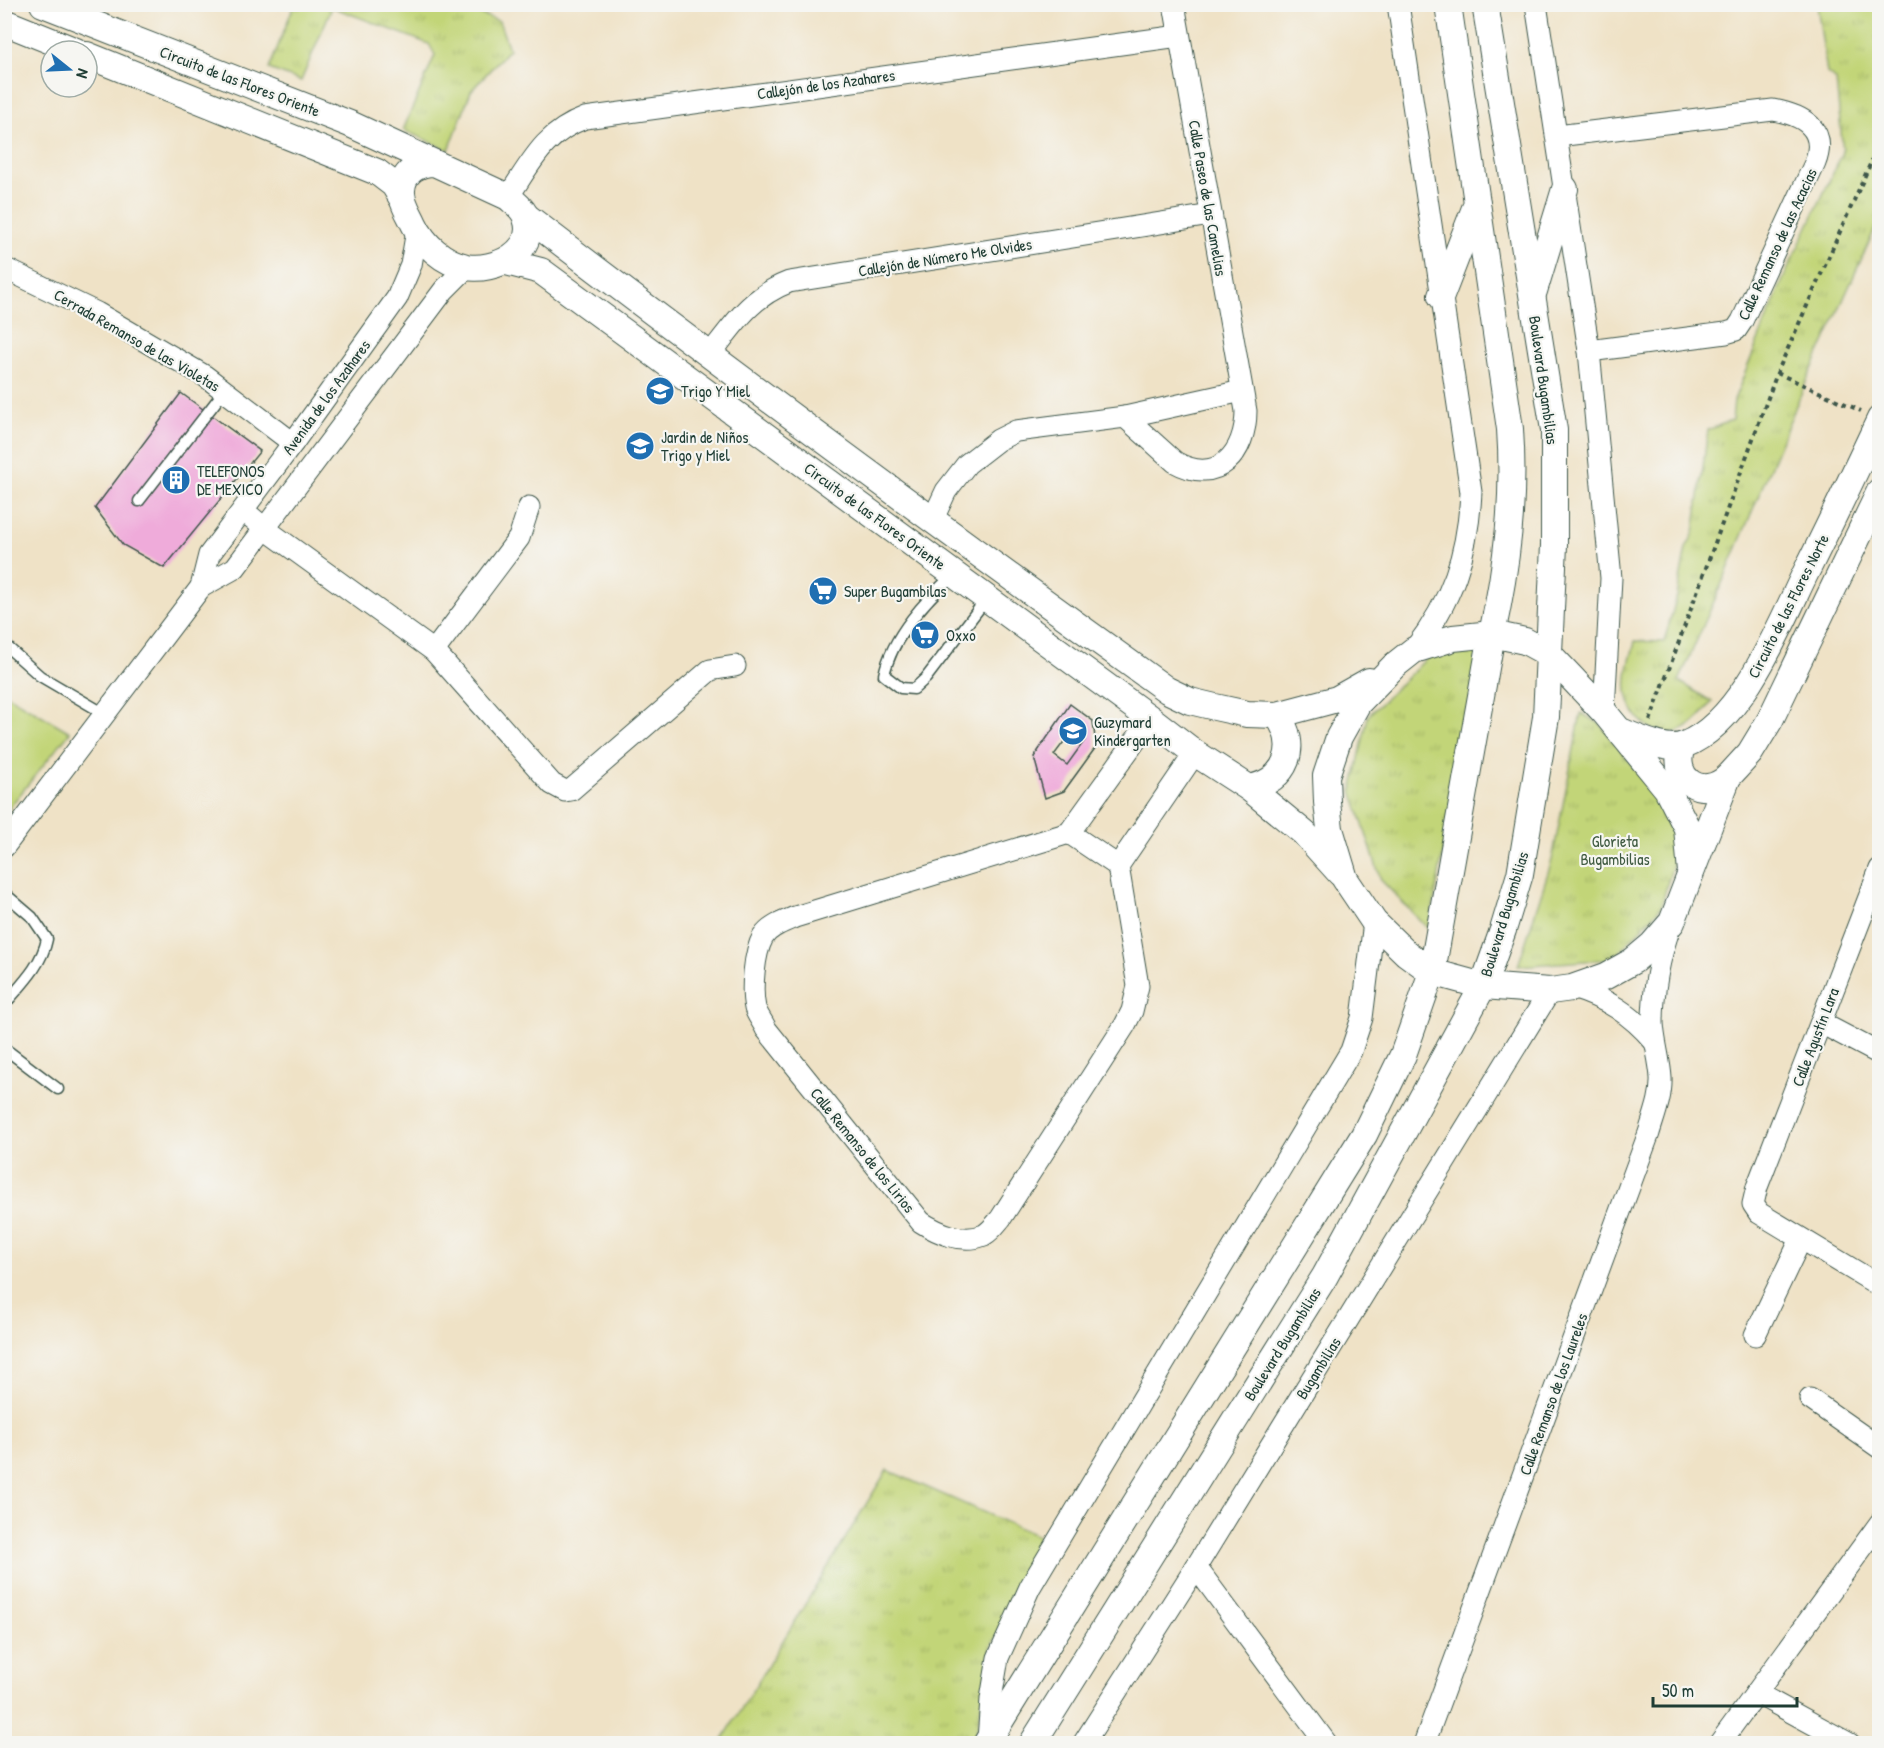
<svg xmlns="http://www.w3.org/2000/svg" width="1884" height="1748" font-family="'Patrick Hand',sans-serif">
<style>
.green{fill:#c2d578;stroke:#708956;stroke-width:1.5}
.park{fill:url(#park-tufts);stroke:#708956;stroke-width:1.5}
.building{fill:#efabda;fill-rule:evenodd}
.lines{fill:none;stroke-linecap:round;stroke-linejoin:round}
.service-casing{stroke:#3e564a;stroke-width:13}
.minor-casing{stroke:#3e564a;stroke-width:23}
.tertiary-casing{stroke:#3e564a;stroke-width:28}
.path{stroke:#3e564a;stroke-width:4;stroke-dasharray:4.5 4.5;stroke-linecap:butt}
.service{stroke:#fff;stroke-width:10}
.minor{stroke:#fff;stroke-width:21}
.tertiary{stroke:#fff;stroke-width:26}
.labels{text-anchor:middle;stroke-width:4.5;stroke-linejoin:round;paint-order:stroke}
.street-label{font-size:16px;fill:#1f3d34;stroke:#f6f6f2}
.poi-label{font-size:16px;fill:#1f3d34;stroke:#f6f6f2;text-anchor:start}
.park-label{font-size:16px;fill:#405b42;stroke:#f6f6f2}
</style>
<defs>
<pattern id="park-tufts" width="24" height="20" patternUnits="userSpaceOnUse" patternTransform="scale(1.5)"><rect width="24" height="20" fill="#c2d578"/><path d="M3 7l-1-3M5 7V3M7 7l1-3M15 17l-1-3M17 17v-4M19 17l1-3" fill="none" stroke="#a6b868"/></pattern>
</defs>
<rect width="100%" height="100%" fill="#f6f6f2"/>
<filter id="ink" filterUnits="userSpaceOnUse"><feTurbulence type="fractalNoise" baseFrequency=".0167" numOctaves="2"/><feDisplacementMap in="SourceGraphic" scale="12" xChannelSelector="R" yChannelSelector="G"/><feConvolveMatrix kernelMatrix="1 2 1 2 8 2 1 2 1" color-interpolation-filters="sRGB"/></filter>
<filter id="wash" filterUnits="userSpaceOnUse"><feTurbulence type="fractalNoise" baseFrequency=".008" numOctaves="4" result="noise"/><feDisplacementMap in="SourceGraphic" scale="24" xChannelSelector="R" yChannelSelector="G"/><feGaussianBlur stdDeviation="1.35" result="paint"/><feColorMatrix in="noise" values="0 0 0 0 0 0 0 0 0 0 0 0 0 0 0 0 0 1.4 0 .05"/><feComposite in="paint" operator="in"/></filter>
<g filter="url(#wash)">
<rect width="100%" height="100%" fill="#efe2c6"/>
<path class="green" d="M5,694L70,732L5,813Z"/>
<g class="park">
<path d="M444,5L466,9L499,21L509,49L471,91L449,150L403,130L435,55L429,44L332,7L301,81L269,69L294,5Z"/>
<path d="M1817,5H1879V220L1800,396L1726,574L1679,681L1712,702C1705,711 1697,722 1686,728C1658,743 1630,720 1627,691C1625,676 1630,660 1634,646L1635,641L1664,642L1677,596L1686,548L1694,533L1708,430L1732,420L1734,400L1784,277L1843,152L1836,80L1827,73Z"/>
<path d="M1481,644L1429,930L1381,880L1352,791L1368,716L1430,655Z"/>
<path d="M1581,713L1600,724L1657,797L1678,846L1661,907L1613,959L1518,966L1552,860Z"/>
<path d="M887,1470L1047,1540L992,1645L975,1739L971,1743L720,1744Z"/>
</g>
<g id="blocks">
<g class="building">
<path d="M181,393L260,451L164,568L123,545L95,508Z"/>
<path d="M1070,704L1093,721L1096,747L1064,791L1045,798L1034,757ZM1072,731L1085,740L1067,765L1054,755Z"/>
</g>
</g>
</g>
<g filter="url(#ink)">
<use href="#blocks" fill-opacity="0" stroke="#3e564a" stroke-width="1.5"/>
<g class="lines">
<g class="service-casing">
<g id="service">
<path d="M139,501L225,390"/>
<path d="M954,574C926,600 892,636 884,675L901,688L914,689L926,678L987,598"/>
<path d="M4,644L40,676L105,714"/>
<path d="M4,893L32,917L47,939C42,965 21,985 4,1005"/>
<path d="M4,1048L58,1089"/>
</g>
</g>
<g class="minor-casing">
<g id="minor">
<path d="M1398,4L1471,492C1468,554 1452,601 1414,650"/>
<path d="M1536,4L1589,351L1611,578L1604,712"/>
<path d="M1557,136L1773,110C1803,115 1828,129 1815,163L1742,321L1736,330L1726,333L1589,351"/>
<path d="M508,197C531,163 544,133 585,118L1179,36"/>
<path d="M4,268L97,313L205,376L293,443"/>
<path d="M709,356C734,324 750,297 789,282L1211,215"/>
<path d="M1125,417L1175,462C1218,486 1246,453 1246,411L1174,4"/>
<path d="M243,510L264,528L434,651L552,784L565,791L571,790L710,670L735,666"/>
<path d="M932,521L946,491L967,464L998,440L1016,431L1125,417L1242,391"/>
<path d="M201,587L209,555L293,443L397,298L411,265L417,230"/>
<path d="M434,651L519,538L529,507"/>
<path d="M1151,719L1069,833L795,917C784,922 770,926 763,937C754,953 751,990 755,1008C757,1015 763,1022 766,1029L921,1222C938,1233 963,1244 984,1235C991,1231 996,1224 1001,1218L1125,1025L1132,1011L1138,986L1118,866L1195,753"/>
<path d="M1069,833L1118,866"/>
<path d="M4,847L201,587L235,568L444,290L467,267"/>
<path d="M1880,869L1757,1187L1753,1204L1759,1213L1880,1286"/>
<path d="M1572,988C1606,998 1631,1014 1654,1041"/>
<path d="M1821,1023L1880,1054"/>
<path d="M1755,1335L1801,1239"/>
<path d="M1810,1399L1880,1448"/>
<path d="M1196,1567L1327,1744"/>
<path d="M1756,1693L1850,1744"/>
<path d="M988,1740L991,1699L998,1658L1030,1587L1351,1051L1362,1018L1374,922"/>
<path d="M1083,1744L1196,1567L1550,991"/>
<path d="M1424,1744L1649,1133C1654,1116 1662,1096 1661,1078C1660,1060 1654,1042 1653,1023C1653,990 1659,958 1670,927"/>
<path d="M1719,1744L1880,1523"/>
</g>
</g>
<g class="tertiary-casing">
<g id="tertiary">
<path d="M43,4L350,124L508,197C515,203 524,209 526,218C538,252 494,272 466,267C443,262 424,245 414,224C409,213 401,202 402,190C403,172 418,163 434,163"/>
<path d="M4,22L76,51"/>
<path d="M87,55L377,172L394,185L403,200"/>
<path d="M526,216C738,378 951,535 1167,690L1190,701L1215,707L1247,714L1277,715L1337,699L1369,681"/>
<path d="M506,262L541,271L1151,719L1195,753L1249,788L1304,833L1340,873"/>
<path d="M1534,291L1565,189"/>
<path d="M1441,296L1477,203"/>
<path d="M1623,732C1639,738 1667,752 1684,745C1741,723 1779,628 1804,576C1830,524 1855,472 1880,419"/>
<path d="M1682,746C1670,779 1702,801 1728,777"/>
<path d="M1249,788C1287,781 1300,746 1277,715"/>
<path d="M1691,872L1687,828L1667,789L1604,712L1549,654L1525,641L1492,634L1453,638L1414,650L1395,665L1358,703L1339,737L1326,776L1327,802L1330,829L1345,879L1374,922L1406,953L1432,972L1483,986L1550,991L1572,988L1606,976L1633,961L1652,945L1672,922L1728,777L1750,753L1770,720L1880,491"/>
<path d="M986,1744L1364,1135L1403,1055L1432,972L1492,634C1507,565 1515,500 1510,429L1448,4"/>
<path d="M1032,1744L1325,1276L1483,986L1503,930L1520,874L1546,717L1554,545V430L1485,4"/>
</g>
</g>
<g class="path">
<path d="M1777,373L1861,411"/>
<path d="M1650,721L1777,373L1880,142"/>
</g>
<use href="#service" class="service"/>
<use href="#minor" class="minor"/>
<use href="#tertiary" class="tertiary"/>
</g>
</g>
<defs>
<g id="school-disc" transform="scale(1.5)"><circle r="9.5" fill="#1f6fb2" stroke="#f6f6f2"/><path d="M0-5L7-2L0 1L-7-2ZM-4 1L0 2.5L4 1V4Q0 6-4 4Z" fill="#fff"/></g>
<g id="building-disc" transform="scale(1.5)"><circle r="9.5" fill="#1f6fb2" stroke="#f6f6f2"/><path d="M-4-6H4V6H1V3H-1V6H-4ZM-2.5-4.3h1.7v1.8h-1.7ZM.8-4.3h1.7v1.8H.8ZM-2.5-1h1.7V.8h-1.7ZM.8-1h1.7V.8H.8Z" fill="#fff"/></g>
<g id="supermarket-disc" transform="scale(1.5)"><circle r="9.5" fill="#1f6fb2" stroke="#f6f6f2"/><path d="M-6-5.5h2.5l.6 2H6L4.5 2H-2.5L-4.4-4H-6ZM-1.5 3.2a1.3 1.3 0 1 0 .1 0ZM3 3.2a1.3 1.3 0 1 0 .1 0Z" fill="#fff"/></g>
</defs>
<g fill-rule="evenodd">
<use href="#school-disc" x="660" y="391"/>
<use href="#school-disc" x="640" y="446"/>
<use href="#building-disc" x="176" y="480"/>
<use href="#supermarket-disc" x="823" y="591"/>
<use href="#supermarket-disc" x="925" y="635"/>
<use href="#school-disc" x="1073" y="731"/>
</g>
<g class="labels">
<g class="street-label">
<text transform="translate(240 81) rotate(21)" y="6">Circuito de las Flores Oriente</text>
<text transform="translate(826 84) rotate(-8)" y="6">Callejón de los Azahares</text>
<text transform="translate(1208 198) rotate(80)" y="6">Calle Paseo de las Camelias</text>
<text transform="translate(1777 244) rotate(-65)" y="6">Calle Remanso de las Acacias</text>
<text transform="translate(945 257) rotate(-9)" y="6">Callejón de Número Me Olvides</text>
<text transform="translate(137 340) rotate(30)" y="6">Cerrada Remanso de las Violetas</text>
<text transform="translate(1544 380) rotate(82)" y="6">Boulevard Bugambilias</text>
<text transform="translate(326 397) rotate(-54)" y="6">Avenida de los Azahares</text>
<text transform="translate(875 516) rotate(36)" y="6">Circuito de las Flores Oriente</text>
<text transform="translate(1788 606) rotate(-63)" y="6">Circuito de las Flores Norte</text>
<text transform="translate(1504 914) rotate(-73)" y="6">Boulevard Bugambilias</text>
<text transform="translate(1815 1037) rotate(-69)" y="6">Calle Agustín Lara</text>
<text transform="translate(863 1150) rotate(51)" y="6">Calle Remanso de los Lirios</text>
<text transform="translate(1282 1344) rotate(-58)" y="6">Boulevard Bugambilias</text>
<text transform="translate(1318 1368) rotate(-58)" y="6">Bugambilias</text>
<text transform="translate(1553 1394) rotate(-70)" y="6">Calle Remanso de los Laureles</text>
</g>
<g class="poi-label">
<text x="681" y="397">Trigo Y Miel</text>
<text x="661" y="443">Jardin de Niños<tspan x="661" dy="18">Trigo y Miel</tspan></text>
<text x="197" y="477">TELEFONOS<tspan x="197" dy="18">DE MEXICO</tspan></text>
<text x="844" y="597">Super Bugambilas</text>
<text x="946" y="641">Oxxo</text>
<text x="1094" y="728">Guzymard<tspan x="1094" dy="18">Kindergarten</tspan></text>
</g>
<g class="park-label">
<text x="1615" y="847">Glorieta<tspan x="1615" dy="18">Bugambilias</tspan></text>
</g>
</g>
<rect width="1884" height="1748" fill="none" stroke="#f6f6f2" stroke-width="24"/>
<g transform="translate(69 69) rotate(108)"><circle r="28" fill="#f6f6f2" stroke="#a0aca6" stroke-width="1.5"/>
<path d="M0-4.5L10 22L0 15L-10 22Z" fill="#1f6fb2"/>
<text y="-9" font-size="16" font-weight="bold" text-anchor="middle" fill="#1f3d34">N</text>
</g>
<path d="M1653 1697v9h144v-9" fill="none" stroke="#1f3d34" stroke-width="3"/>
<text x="1662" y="1697" font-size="18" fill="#1f3d34" stroke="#f6f6f2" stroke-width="4.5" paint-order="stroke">50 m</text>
</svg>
